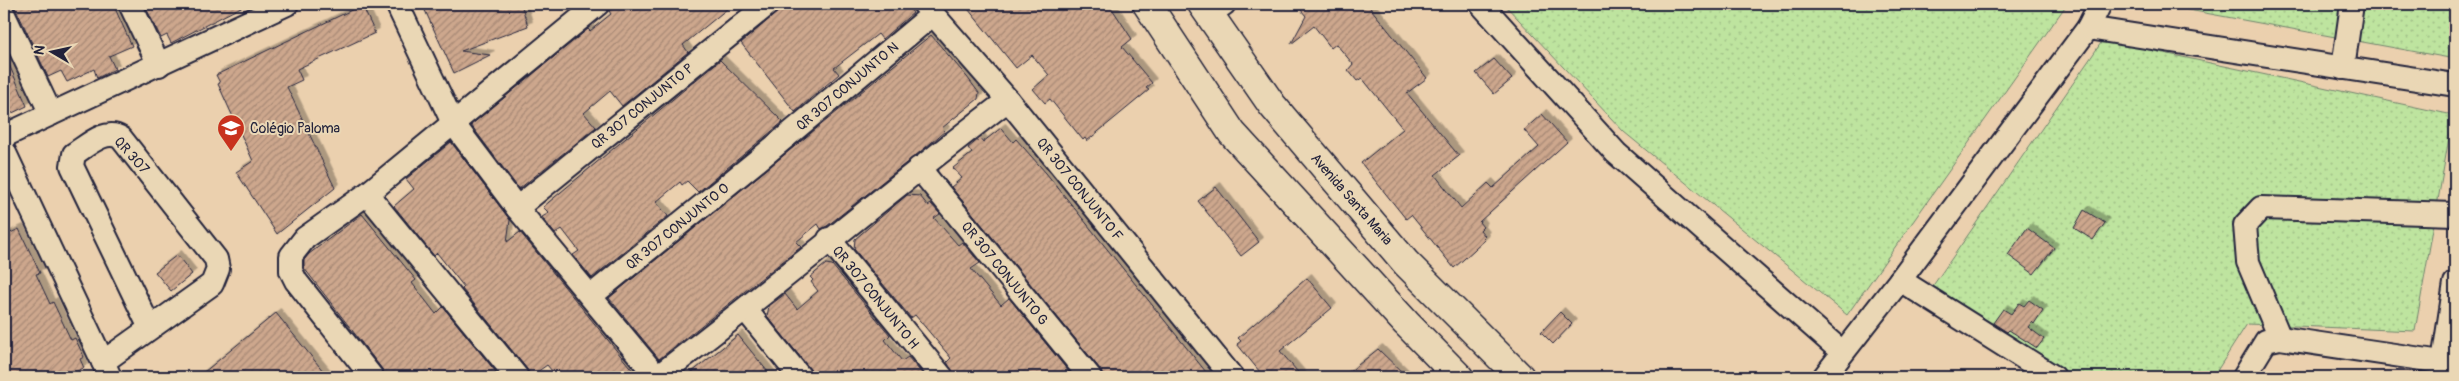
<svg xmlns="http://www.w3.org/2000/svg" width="2459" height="381" font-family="Pangolin,sans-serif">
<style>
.grass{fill:url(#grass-dots);stroke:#70836d}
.building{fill:url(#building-hatch);stroke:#22223b;filter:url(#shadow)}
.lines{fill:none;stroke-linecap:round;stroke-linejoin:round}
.minor-casing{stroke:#22223b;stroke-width:26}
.major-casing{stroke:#22223b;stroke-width:31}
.minor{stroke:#ead7b5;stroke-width:22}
.major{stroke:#ead7b5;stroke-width:28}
.labels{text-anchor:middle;stroke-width:4;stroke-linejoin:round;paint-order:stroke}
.street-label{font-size:14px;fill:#22223b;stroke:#ead7b5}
.poi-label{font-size:14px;fill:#22223b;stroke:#ead7b5;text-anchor:start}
</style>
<defs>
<pattern id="grass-dots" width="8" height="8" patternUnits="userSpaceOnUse" patternTransform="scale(1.25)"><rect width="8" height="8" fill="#bee49f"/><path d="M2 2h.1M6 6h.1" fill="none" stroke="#a3c38a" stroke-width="1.8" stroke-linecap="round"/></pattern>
<pattern id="building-hatch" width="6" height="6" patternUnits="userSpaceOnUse" patternTransform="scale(1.25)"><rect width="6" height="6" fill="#cda78d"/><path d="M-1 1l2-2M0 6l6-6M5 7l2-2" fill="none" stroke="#a68874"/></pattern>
<filter id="shadow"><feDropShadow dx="4.5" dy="-4.5" stdDeviation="0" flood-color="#0004"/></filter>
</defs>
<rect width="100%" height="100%" fill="#ebd0ae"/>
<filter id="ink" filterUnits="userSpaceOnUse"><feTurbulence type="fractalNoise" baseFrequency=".02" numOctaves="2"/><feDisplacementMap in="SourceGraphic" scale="10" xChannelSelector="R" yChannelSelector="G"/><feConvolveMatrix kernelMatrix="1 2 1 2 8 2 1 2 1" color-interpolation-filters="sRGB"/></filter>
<g filter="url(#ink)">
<g class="grass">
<path d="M1504,4H2067L1847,315L1624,132Z"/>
<path d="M2156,4H2455V59Z"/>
<path d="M2103,40L2453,115L2415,331L2247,324L2213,377H2073L1932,287Z"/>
</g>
<g class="building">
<path d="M10,4H113L132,46L109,56L115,69L97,78L94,69L67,82L61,71L48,77L16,9Z"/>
<path d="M144,4H247L171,43L167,35L161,38Z"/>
<path d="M422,4H521L528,26L461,51L490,55L454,73Z"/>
<path d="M618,4H733L683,45L688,52L622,106L610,91L584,113L596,127L519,189L471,125L588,29L590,31L611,14L609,11Z"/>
<path d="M787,4H906L913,13L882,39L878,34L834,68L839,74L795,112L741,43Z"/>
<path d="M964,4H1109L1132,39L1122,47L1152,83L1146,88L1149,90L1087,141L1085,138L1083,140L1050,99L1045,103L1033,89L1049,75L1032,55L1016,68Z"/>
<path d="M1296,4H1367L1427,78L1407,93L1459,156L1435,175L1461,208L1488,183L1493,188L1539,147L1524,130L1542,114L1567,142L1479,222L1483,227L1480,230L1485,236L1483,238L1485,240L1454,268L1411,215L1406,219L1361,163L1403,129L1362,78L1357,81L1348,70L1353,64L1336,44L1331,48L1314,26L1291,44L1306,16Z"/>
<path d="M362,5L375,33L297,69L302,80L287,87L335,188L277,234L236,172L253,161L218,84L220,83L216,75Z"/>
<path d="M931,35L967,77L979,93L978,99L942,128L945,131L925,148L827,226L821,229L818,224L796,242L801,247L659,359L609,298Z"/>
<path d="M4,53L27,106L4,117Z"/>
<path d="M1494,59L1512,79L1494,94L1476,73Z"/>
<path d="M720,60L783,122L698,192L687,181L682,185L680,182L656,202L668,216L592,278L573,255L579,251L562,229L555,234L542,217L549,213L543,207Z"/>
<path d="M1001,128L1013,142L1016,139L1046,173L1210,377H1103L1100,369L951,187L962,178L953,168L972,153L968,148L980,138L983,142Z"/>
<path d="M451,142L510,220L507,242L520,232L638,377H557L547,365L530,377L527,369L462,289L464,287L437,253L434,256L394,206L414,189L406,179Z"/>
<path d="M1216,187L1259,242L1241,256L1198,201Z"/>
<path d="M907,195L920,196L928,206L931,204L940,214L934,218L958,245L962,242L980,263L971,269L1001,305L1009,298L1073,377H955L947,362L951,358L915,315L911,318L854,249L855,239Z"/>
<path d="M2084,210L2105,223L2093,240L2074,228Z"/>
<path d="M362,214L416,280L412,283L436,314L443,307L500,377H386L382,369L304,268V260L309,254Z"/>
<path d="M2027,228L2054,248L2034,274L2008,255Z"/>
<path d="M19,229L40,273L36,274L50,304L53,302L71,340L75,338L84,357L80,359L84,368L63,377H4V236Z"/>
<path d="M177,255L192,274L171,291L155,272Z"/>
<path d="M826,264L832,265L890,335L885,340L902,361L908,357L925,377H813L810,369L767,316L769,306L785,294L797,309L818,291L811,282L813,280L810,277Z"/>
<path d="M1307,278L1332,308L1280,351L1302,377H1264L1237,344L1241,341L1238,338Z"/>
<path d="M2029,300L2043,310L2034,324L2032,322L2028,327L2044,339L2037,348L2009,330L2007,332L1993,323L2003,309L2011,314L2019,303L2024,306Z"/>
<path d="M1560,312L1572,324L1553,344L1541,332Z"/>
<path d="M276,313L328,377H198Z"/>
<path d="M738,335L772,377H686Z"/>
<path d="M1378,349L1407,377H1343Z"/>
</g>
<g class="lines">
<g class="minor-casing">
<g id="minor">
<path d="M130,4L159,65"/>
<path d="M397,4L453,123L517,208L657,377"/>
<path d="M924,4L1008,100L1232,377"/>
<path d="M1481,4L1616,153L1842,352"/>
<path d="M1209,14L1224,4"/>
<path d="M4,15L51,114"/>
<path d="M2088,28L2455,85"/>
<path d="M2343,68L2352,4"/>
<path d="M4,136L287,4"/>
<path d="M4,151L110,377"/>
<path d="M919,168L1090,377"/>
<path d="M367,194L517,377"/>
<path d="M517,208L768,4"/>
<path d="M829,239L942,377"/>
<path d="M1900,280L2054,377"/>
<path d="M591,296L763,156L932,15"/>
<path d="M746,310L800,377"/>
<path d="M2280,338L2248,262L2245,225L2261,208L2455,214"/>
<path d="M103,362L212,284L218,269L216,259L121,138C106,128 88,145 74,154L72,166L150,328"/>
<path d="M2443,362L2455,283"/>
<path d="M372,377L296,281L291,271V256L305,238L367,194L598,4"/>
<path d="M657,377C776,287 889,190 1008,100"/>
<path d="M1824,377L1900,280L2088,28L2100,4"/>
<path d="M2244,377L2266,341L2280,338L2455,364"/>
</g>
</g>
<g class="major-casing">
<g id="major">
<path d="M1147,4L1232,133L1406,323L1459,377"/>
<path d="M1202,4L1272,105L1406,263L1520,377"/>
</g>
</g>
<use href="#minor" class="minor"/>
<use href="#major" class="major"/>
</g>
</g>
<defs>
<g id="school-pin" transform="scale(1.4375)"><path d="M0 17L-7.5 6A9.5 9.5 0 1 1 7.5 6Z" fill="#c8321e" stroke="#ead7b5"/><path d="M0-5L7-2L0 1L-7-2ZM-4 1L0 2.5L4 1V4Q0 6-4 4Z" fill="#fff"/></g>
</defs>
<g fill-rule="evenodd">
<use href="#school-pin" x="231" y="128"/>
</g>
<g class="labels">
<g class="street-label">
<text transform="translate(847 86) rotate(-40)" y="5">QR 307 CONJUNTO N</text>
<text transform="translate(642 106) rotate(-39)" y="5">QR 307 CONJUNTO P</text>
<text transform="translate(132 155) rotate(48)" y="5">QR 307</text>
<text transform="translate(1080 189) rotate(51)" y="5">QR 307 CONJUNTO F</text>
<text transform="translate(1352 199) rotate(49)" y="5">Avenida Santa Maria</text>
<text transform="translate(677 226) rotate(-39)" y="5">QR 307 CONJUNTO O</text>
<text transform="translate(1005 273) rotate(51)" y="5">QR 307 CONJUNTO G</text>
<text transform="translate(876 297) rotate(51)" y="5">QR 307 CONJUNTO H</text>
</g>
<g class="poi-label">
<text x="250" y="133">Colégio Paloma</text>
</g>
</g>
<rect width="2459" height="381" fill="none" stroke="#ead7b5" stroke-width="20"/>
<rect x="10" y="10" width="2439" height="361" fill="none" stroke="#22223b" stroke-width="2" filter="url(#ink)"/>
<g transform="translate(52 52) rotate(279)" stroke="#ead7b5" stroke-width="4" paint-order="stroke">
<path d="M0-4L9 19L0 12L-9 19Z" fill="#22223b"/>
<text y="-8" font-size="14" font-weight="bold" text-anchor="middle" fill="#22223b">N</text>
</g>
</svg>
